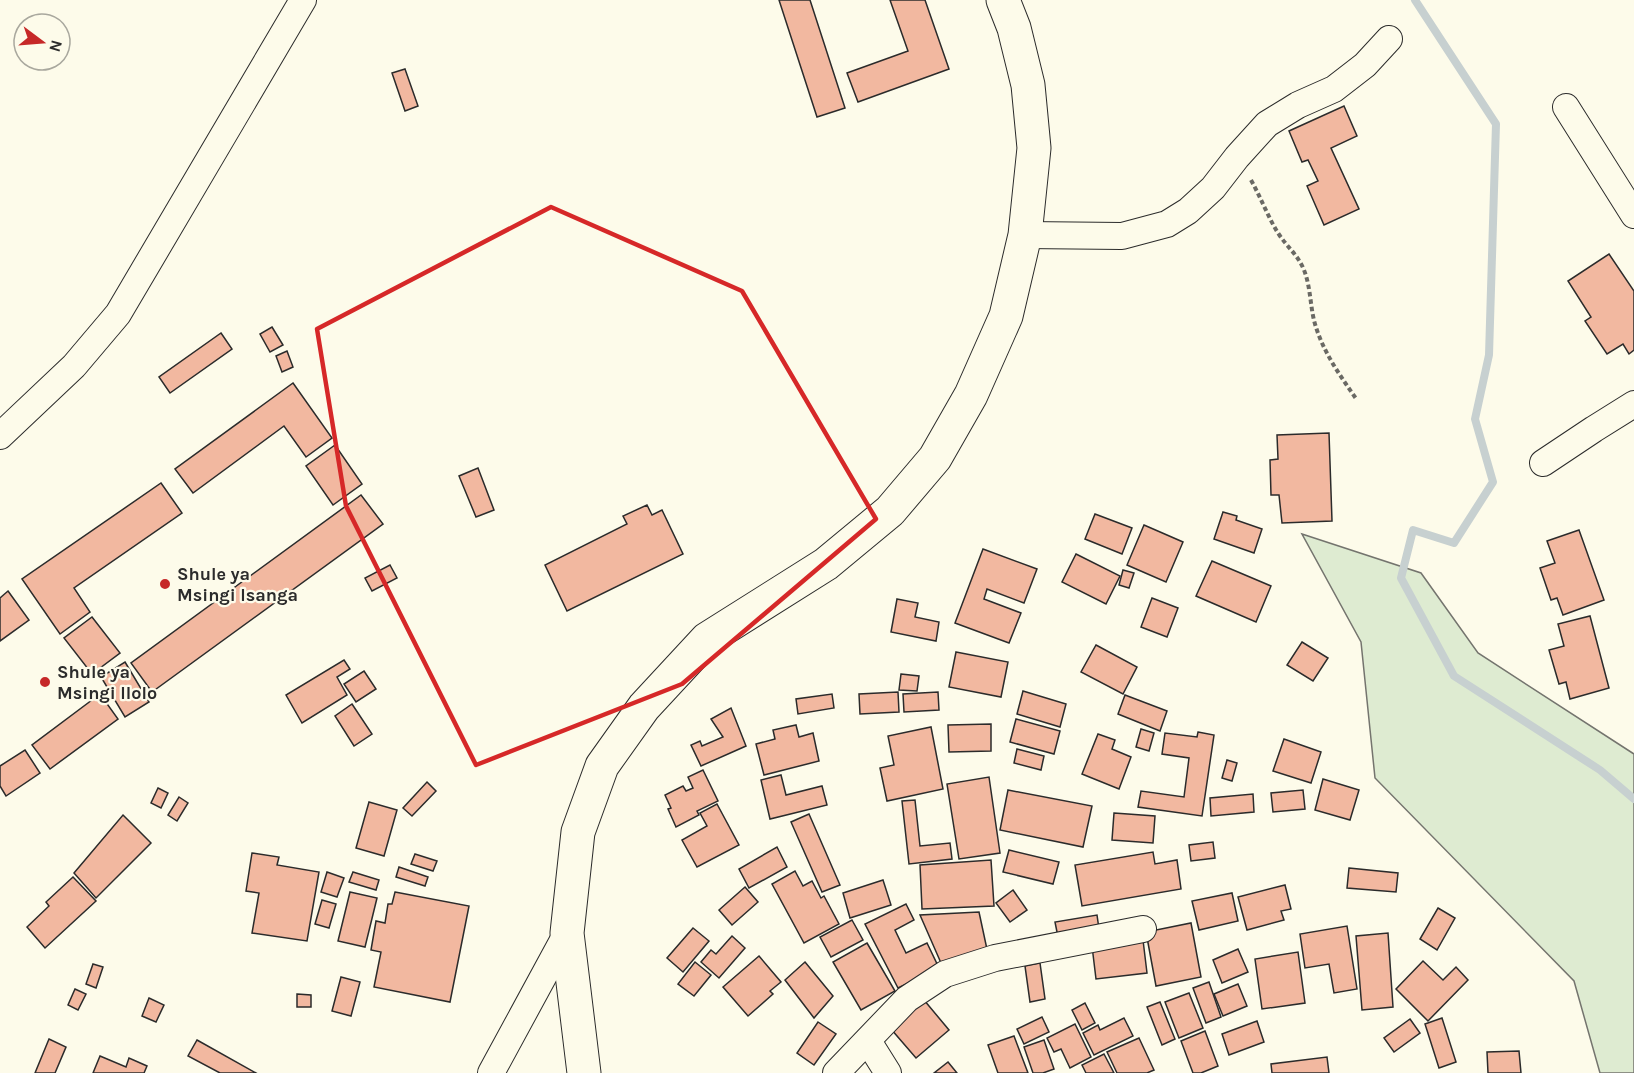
<svg xmlns="http://www.w3.org/2000/svg" width="1634" height="1073" font-family="Karla,sans-serif">
<style>
.green{fill:#deebd1;stroke:#74746e;stroke-width:1.5}
.lines{fill:none;stroke-linecap:round;stroke-linejoin:round}
.stream{stroke:#c7d0d0;stroke-width:8}
.building{fill:#f2b8a0;stroke:#2b2b2b;stroke-width:1.5}
.street-casing{stroke:#2b2b2b;stroke-width:28}
.highway-casing{stroke:#2b2b2b;stroke-width:35}
.path{stroke:#6a6964;stroke-width:4;stroke-dasharray:4.5 3;stroke-linecap:butt}
.street{stroke:#fdfbea;stroke-width:26}
.highway{stroke:#fdfbea;stroke-width:33}
.marked{fill:none;stroke:#d62828;stroke-width:4.5;stroke-linejoin:round}
.poi-dot{fill:#c62828;stroke:#fdfbea;stroke-width:2}
.labels{text-anchor:middle;stroke-width:4.5;stroke-linejoin:round;paint-order:stroke}
.poi-label{font-size:18px;font-weight:bold;fill:#2b2b2b;stroke:#fdfbea;text-anchor:start}
</style>
<rect width="100%" height="100%" fill="#fdfbea"/>
<path class="green" d="M1302,534L1421,573L1478,653L1634,754V1073H1600L1574,981L1375,778L1361,642Z"/>
<g class="lines">
<path class="stream" d="M1415,0L1496,124L1489,355L1475,419L1493,482L1454,543L1413,530L1401,578L1454,676L1600,770L1634,799"/>
</g>
<g class="building">
<path d="M779,0H810L845,108L817,117Z"/>
<path d="M890,0H925L949,69L858,102L847,73L908,51Z"/>
<path d="M405,69L418,106L405,111L392,73Z"/>
<path d="M1344,106L1357,136L1331,148L1359,209L1324,225L1307,186L1318,181L1308,160L1302,162L1289,131Z"/>
<path d="M1609,254L1634,291V350L1629,354L1623,344L1607,354L1585,321L1591,317L1568,281Z"/>
<path d="M272,327L283,345L270,352L260,334Z"/>
<path d="M221,333L232,349L170,393L159,377Z"/>
<path d="M287,351L293,367L282,372L276,356Z"/>
<path d="M293,383L332,438L306,457L284,426L193,493L175,469Z"/>
<path d="M1329,433L1332,521L1282,523L1279,495H1271L1270,460L1278,459L1277,435Z"/>
<path d="M335,445L362,484L333,505L306,466Z"/>
<path d="M478,468L494,510L476,517L459,476Z"/>
<path d="M161,483L182,513L74,588L90,612L60,634L22,579Z"/>
<path d="M361,495L383,524L152,692L131,663Z"/>
<path d="M647,505L652,515L662,510L683,554L567,611L545,565L627,524L623,516Z"/>
<path d="M1223,512L1237,516L1236,520L1262,529L1254,553L1214,539Z"/>
<path d="M1095,514L1132,528L1122,554L1085,539Z"/>
<path d="M1144,525L1183,542L1166,582L1127,565Z"/>
<path d="M1579,530L1604,600L1563,615L1557,598L1551,600L1540,568L1555,563L1547,541Z"/>
<path d="M983,549L1037,569L1024,603L987,589L984,599L1021,613L1009,643L955,623Z"/>
<path d="M1076,554L1120,576L1106,604L1062,582Z"/>
<path d="M1212,561L1271,586L1256,622L1196,596Z"/>
<path d="M390,565L397,578L372,591L365,578Z"/>
<path d="M1123,570L1134,573L1129,588L1119,585Z"/>
<path d="M8,591L29,620L0,641V598Z"/>
<path d="M1152,598L1178,608L1167,637L1141,627Z"/>
<path d="M897,599L918,603L915,617L939,622L936,641L891,632Z"/>
<path d="M1590,616L1609,688L1570,699L1566,682L1559,684L1549,650L1564,646L1558,624Z"/>
<path d="M92,617L120,653L92,674L64,638Z"/>
<path d="M1302,642L1328,658L1313,681L1287,665Z"/>
<path d="M1096,645L1137,667L1123,694L1081,672Z"/>
<path d="M956,652L1008,662L1001,697L949,687Z"/>
<path d="M344,660L350,669L337,677L347,695L302,723L286,695Z"/>
<path d="M125,662L149,702L125,717L101,677Z"/>
<path d="M364,671L376,689L356,702L344,684Z"/>
<path d="M901,674L919,676L917,691L899,690Z"/>
<path d="M1023,691L1066,704L1060,727L1017,714Z"/>
<path d="M898,692L899,712L860,714L859,694Z"/>
<path d="M938,692L939,710L904,712L903,694Z"/>
<path d="M100,694L118,719L50,769L32,745Z"/>
<path d="M832,694L834,708L798,714L796,699Z"/>
<path d="M1125,695L1167,711L1160,731L1118,714Z"/>
<path d="M352,704L372,734L354,746L335,716Z"/>
<path d="M731,708L746,746L701,766L691,745L700,741L702,746L723,737L711,719Z"/>
<path d="M1016,719L1060,731L1054,754L1010,742Z"/>
<path d="M991,724V751L949,752L948,725Z"/>
<path d="M796,725L799,737L813,733L819,761L764,775L756,744L775,739L773,730Z"/>
<path d="M931,727L943,789L887,801L880,768L894,765L888,736Z"/>
<path d="M1141,729L1154,733L1149,751L1136,747Z"/>
<path d="M1198,732L1214,735L1202,816L1138,807L1141,791L1184,797L1189,758L1162,754L1165,733L1197,737Z"/>
<path d="M1098,734L1115,740L1112,749L1131,757L1119,789L1082,774Z"/>
<path d="M1284,739L1321,752L1311,783L1273,771Z"/>
<path d="M1017,749L1044,756L1041,770L1014,763Z"/>
<path d="M25,750L40,773L6,796L0,786V766Z"/>
<path d="M1227,760L1237,763L1232,781L1222,778Z"/>
<path d="M703,770L718,801L697,811L699,815L676,827L668,809L671,808L665,795L683,786L686,791L693,788L688,777Z"/>
<path d="M781,775L786,795L822,786L827,805L770,819L761,780Z"/>
<path d="M989,777L1000,853L959,859L947,784Z"/>
<path d="M1323,779L1359,790L1350,820L1315,810Z"/>
<path d="M427,782L436,791L412,816L403,808Z"/>
<path d="M158,788L168,793L161,808L151,803Z"/>
<path d="M1008,790L1092,806L1083,847L1000,830Z"/>
<path d="M1303,790L1305,809L1273,812L1271,793Z"/>
<path d="M1253,794L1254,812L1211,816L1210,798Z"/>
<path d="M179,797L188,803L177,821L168,815Z"/>
<path d="M915,800L920,846L950,843L952,859L909,864L902,801Z"/>
<path d="M369,802L397,810L384,856L356,848Z"/>
<path d="M717,804L739,845L697,867L682,840L707,826L700,813Z"/>
<path d="M1114,813L1155,816L1153,843L1112,840Z"/>
<path d="M809,814L840,885L822,892L791,822Z"/>
<path d="M123,815L151,843L96,898L74,873Z"/>
<path d="M1213,842L1215,858L1191,861L1189,845Z"/>
<path d="M777,847L787,867L749,888L739,869Z"/>
<path d="M1009,850L1059,862L1053,884L1003,872Z"/>
<path d="M1153,852L1155,864L1177,860L1181,889L1082,906L1075,865Z"/>
<path d="M252,853L279,857L277,865L319,872L307,941L252,933L259,893L246,891Z"/>
<path d="M415,854L437,861L433,871L411,864Z"/>
<path d="M991,860L994,906L922,909L920,865Z"/>
<path d="M399,867L428,877L425,886L396,877Z"/>
<path d="M1349,868L1398,873L1396,892L1347,888Z"/>
<path d="M795,871L803,886L812,881L821,898L824,896L839,924L804,943L772,884Z"/>
<path d="M327,872L344,878L337,897L321,892Z"/>
<path d="M353,872L379,880L376,890L349,882Z"/>
<path d="M73,877L96,901L45,948L27,927L49,906L46,902Z"/>
<path d="M883,880L891,905L850,918L843,893Z"/>
<path d="M1285,885L1291,909L1281,911L1284,920L1247,930L1238,897Z"/>
<path d="M745,887L758,902L732,925L719,910Z"/>
<path d="M1013,890L1027,910L1010,922L996,903Z"/>
<path d="M350,892L377,898L365,947L338,941Z"/>
<path d="M395,892L469,906L450,1002L374,987L381,952L371,950L376,921L385,923L388,904H392Z"/>
<path d="M1232,893L1238,921L1199,930L1192,901Z"/>
<path d="M322,900L336,904L329,928L315,924Z"/>
<path d="M906,904L914,920L895,930L906,953L927,943L939,968L898,988L865,924Z"/>
<path d="M1438,908L1455,918L1437,950L1420,939Z"/>
<path d="M979,912L988,954L941,963L920,915Z"/>
<path d="M1097,915L1099,929L1058,937L1055,922Z"/>
<path d="M852,920L863,940L831,957L820,937Z"/>
<path d="M1191,923L1201,977L1156,986L1146,932Z"/>
<path d="M1347,926L1357,989L1334,993L1329,964L1305,968L1300,934Z"/>
<path d="M693,928L709,941L683,972L667,958Z"/>
<path d="M1388,933L1393,1007L1362,1010L1356,936Z"/>
<path d="M732,936L745,948L719,978L701,962L711,950L716,954Z"/>
<path d="M1143,940L1147,973L1096,979L1092,946Z"/>
<path d="M867,943L895,991L861,1010L833,962Z"/>
<path d="M1238,949L1248,972L1222,983L1213,960Z"/>
<path d="M1298,952L1305,1003L1262,1009L1255,959Z"/>
<path d="M759,956L781,982L770,991L773,994L748,1016L723,987Z"/>
<path d="M1423,961L1443,980L1456,967L1468,980L1428,1021L1396,989Z"/>
<path d="M695,962L711,975L694,996L678,984Z"/>
<path d="M805,962L833,996L814,1018L785,980Z"/>
<path d="M1040,963L1045,999L1030,1002L1025,966Z"/>
<path d="M93,964L103,967L96,988L86,984Z"/>
<path d="M341,977L360,982L351,1016L332,1011Z"/>
<path d="M1209,982L1221,1017L1206,1023L1193,988Z"/>
<path d="M1238,984L1247,1006L1223,1016L1214,994Z"/>
<path d="M75,989L86,994L78,1010L68,1005Z"/>
<path d="M1189,993L1203,1028L1179,1038L1165,1002Z"/>
<path d="M297,994L311,995V1007H297Z"/>
<path d="M149,998L164,1005L156,1022L142,1016Z"/>
<path d="M924,1000L949,1030L916,1058L891,1029Z"/>
<path d="M1160,1002L1175,1039L1162,1045L1147,1007Z"/>
<path d="M1085,1003L1095,1023L1082,1030L1072,1010Z"/>
<path d="M1042,1017L1049,1032L1024,1044L1017,1029Z"/>
<path d="M1124,1018L1133,1036L1094,1055L1083,1033L1098,1025L1100,1030Z"/>
<path d="M1442,1018L1456,1062L1439,1068L1425,1024Z"/>
<path d="M1410,1019L1420,1033L1394,1052L1384,1038Z"/>
<path d="M1257,1021L1264,1042L1229,1055L1222,1034Z"/>
<path d="M818,1022L836,1034L814,1065L797,1053Z"/>
<path d="M1075,1024L1091,1057L1070,1068L1061,1049L1054,1052L1047,1038Z"/>
<path d="M1205,1031L1218,1066L1201,1073H1193L1181,1041Z"/>
<path d="M1014,1036L1028,1073H998L988,1045Z"/>
<path d="M1139,1038L1154,1070L1147,1073H1117L1107,1052Z"/>
<path d="M49,1039L66,1047L55,1073H35Z"/>
<path d="M197,1040L256,1073H220L188,1056Z"/>
<path d="M1044,1040L1054,1069L1043,1073H1033L1024,1047Z"/>
<path d="M1519,1051L1521,1073H1488L1487,1052Z"/>
<path d="M1104,1054L1114,1073H1086L1082,1065Z"/>
<path d="M100,1056L126,1067L129,1058L147,1066L144,1073H93Z"/>
<path d="M1327,1057L1329,1073H1272L1271,1064Z"/>
<path d="M948,1062L957,1073H934Z"/>
</g>
<g class="lines">
<g class="street-casing">
<g id="street">
<path d="M1566,107L1634,215"/>
<path d="M1025,235L1122,236L1167,224L1188,211L1213,188L1237,157L1267,124L1298,105L1334,89L1365,65L1389,39"/>
<path d="M0,436L74,366L118,314L303,0"/>
<path d="M1543,463L1594,429L1634,404"/>
<path d="M868,1041L888,1073"/>
<path d="M491,1073L567,933"/>
<path d="M836,1073L907,999L945,974L995,958L1143,929"/>
</g>
</g>
<g class="highway-casing">
<path id="highway" d="M584,1073L567,933L578,832L602,766L644,707L707,639L826,564L890,511L935,458L971,395L1006,316L1025,235L1034,148L1028,85L1014,28L1003,0"/>
</g>
<path class="path" d="M1251,180C1261,198 1268,217 1278,233C1287,247 1298,255 1304,270C1311,288 1310,307 1315,324C1323,352 1341,377 1357,400"/>
<use href="#street" class="street"/>
<use href="#highway" class="highway"/>
</g>
<path class="marked" d="M551,207L742,291L876,519L682,684L476,765L346,506L317,329Z"/>
<g class="poi-dot">
<circle cx="165" cy="584" r="6"/>
<circle cx="45" cy="682" r="6"/>
</g>
<g class="labels">
<g class="poi-label">
<text x="177" y="580">Shule ya<tspan x="177" dy="21">Msingi Isanga</tspan></text>
<text x="57" y="678">Shule ya<tspan x="57" dy="21">Msingi Ilolo</tspan></text>
</g>
</g>
<g transform="translate(42 42) rotate(106)"><circle r="28" fill="#fdfbea" stroke="#a9a89e" stroke-width="1.5"/>
<path d="M0-4.5L10 22L0 15L-10 22Z" fill="#c62828"/>
<text y="-9" font-size="16" font-weight="bold" text-anchor="middle" fill="#2b2b2b">N</text>
</g>
</svg>
